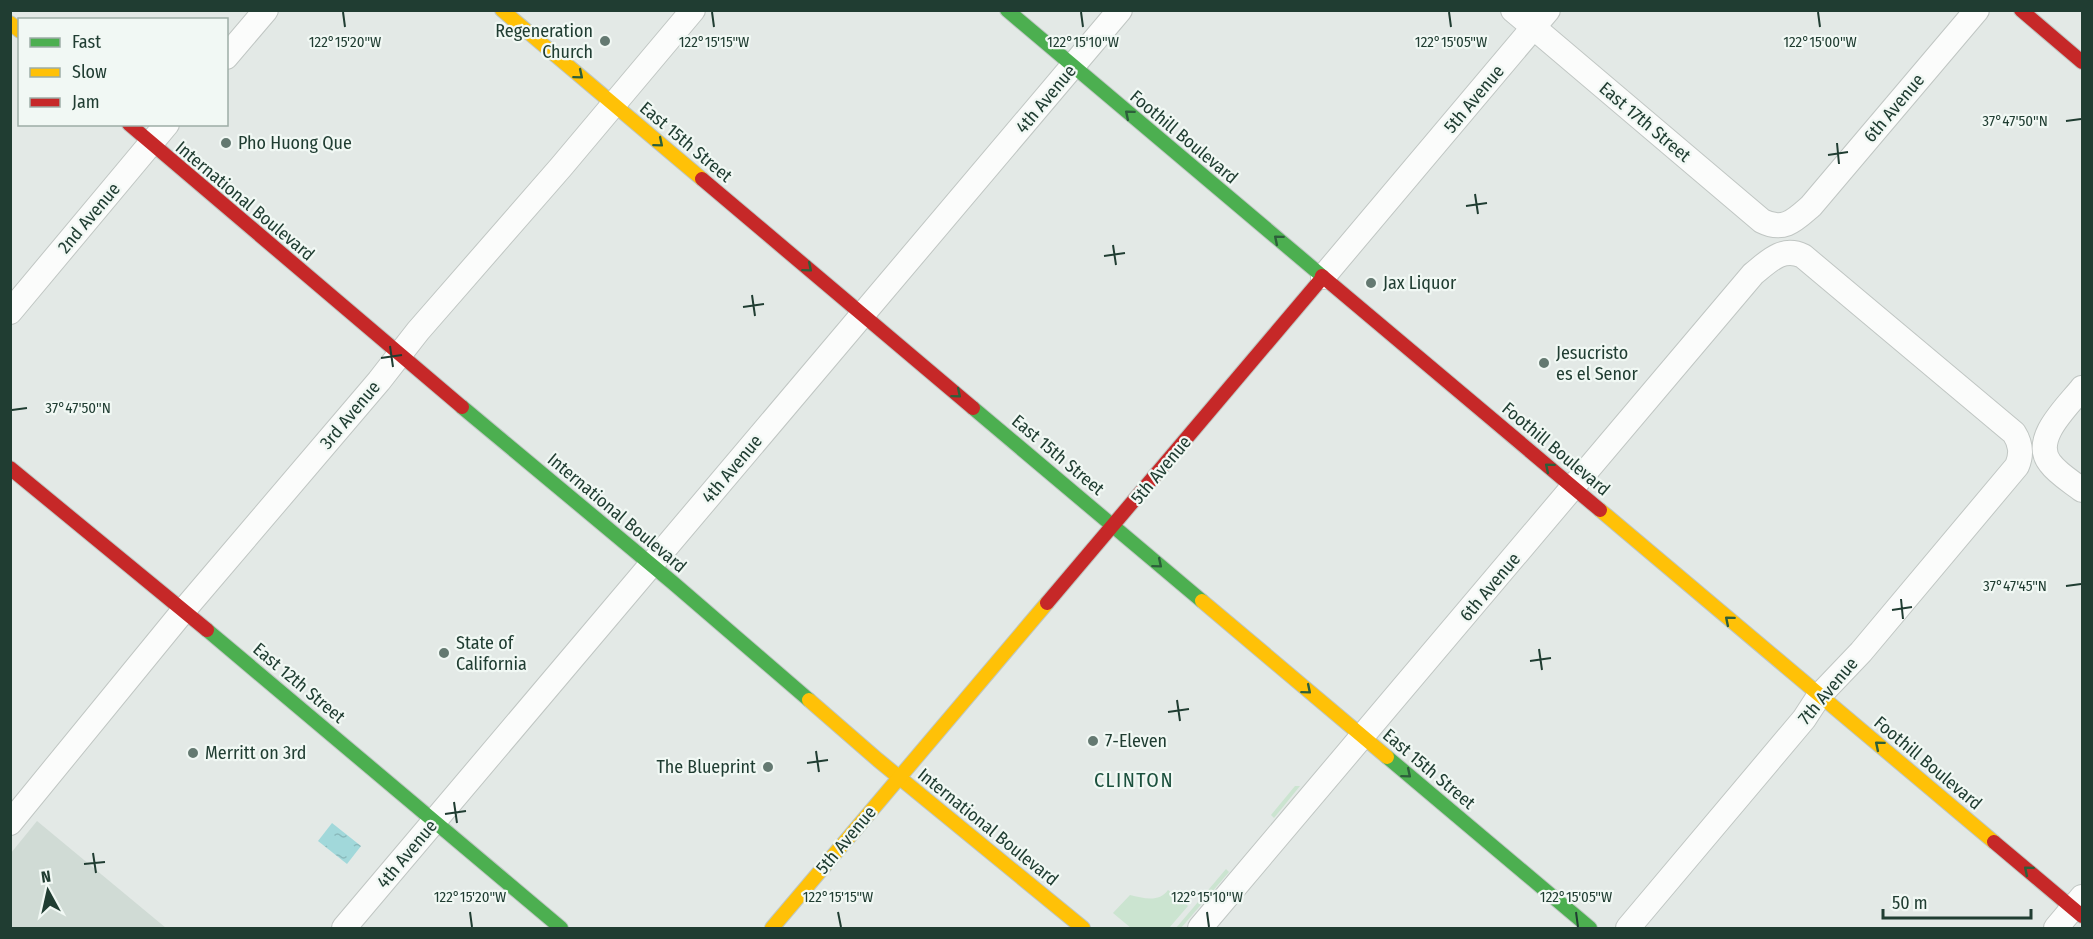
<svg xmlns="http://www.w3.org/2000/svg" width="2093" height="939" font-family="'Fira Sans Condensed',sans-serif">
<style>
.built{fill:#d0dbd5}
.green{fill:#cbe4d0}
.water{fill:url(#water-ripples)}
.lines{fill:none;stroke-linecap:round;stroke-linejoin:round}
.street-casing{stroke:#c0c6c3;stroke-width:26}
.fast-casing{stroke:#bec7c3;stroke-width:16}
.slow-casing{stroke:#bec7c3;stroke-width:16}
.jam-casing{stroke:#bec7c3;stroke-width:16}
.street{stroke:#fbfcfb;stroke-width:24}
.fast{stroke:#4caf50;stroke-width:14}
.slow{stroke:#ffc107;stroke-width:14}
.jam{stroke:#c62828;stroke-width:14}
.oneway{stroke:#2d5f3b}
.ticks{fill:none;stroke:#203d32;stroke-width:2}
.poi-dot{fill:#647971;stroke:#f1f8f4;stroke-width:2}
.labels{text-anchor:middle;stroke-width:4.5;stroke-linejoin:round;paint-order:stroke}
.poi-label{font-size:18px;fill:#203d32;stroke:#f1f8f4;text-anchor:start}
.street-label{font-size:18px;fill:#203d32;stroke:#f1f8f4}
.neighbourhood-label{font-size:20px;letter-spacing:1.5px;fill:#1b503d;stroke:#f1f8f4}
.ticks-label{font-size:15px;text-anchor:middle;fill:#203d32;stroke:#f1f8f4;stroke-width:4.5;stroke-linejoin:round;paint-order:stroke}
</style>
<defs>
<pattern id="water-ripples" width="26" height="14" patternUnits="userSpaceOnUse" patternTransform="scale(1.5)"><rect width="26" height="14" fill="#a1d8da"/><path d="M2 4q2-2 4 0t4 0M15 11q2-2 4 0t4 0" fill="none" stroke="#8ababc"/></pattern>
</defs>
<rect width="100%" height="100%" fill="#e3e9e6"/>
<path class="built" d="M37,821L166,928H11V853Z"/>
<g class="green">
<path d="M1295,786H1300L1274,818L1271,815Z"/>
<path d="M1226,869L1229,872L1181,928H1176Z"/>
<path d="M1168,890L1188,906L1169,928H1131L1113,913L1130,895C1143,898 1159,903 1168,890Z"/>
</g>
<path class="water" d="M332,823L361,846L347,864L318,841Z"/>
<g class="lines">
<g class="street-casing">
<g id="street">
<path d="M1513,10L1762,221C1784,232 1795,220 1811,206L1977,10"/>
<path d="M226,57L266,10"/>
<path d="M1323,277L1548,10"/>
<path d="M10,312L167,124"/>
<path d="M2082,388C2068,406 2031,439 2050,463C2058,474 2072,482 2082,490"/>
<path d="M10,823L184,610L379,381L418,331L561,167L693,10"/>
<path d="M344,928L1120,10"/>
<path d="M1200,928L1753,274C1768,262 1782,246 1803,256L2014,433C2021,444 2022,454 2017,466L1861,652L1819,696L1804,719L1628,928"/>
<path d="M2056,928L2082,897"/>
</g>
</g>
<g class="fast-casing">
<g id="fast">
<path d="M1007,10L1322,276"/>
<path d="M462,407L672,582L809,700"/>
<path d="M973,408L1202,601"/>
<path d="M207,630L561,928"/>
<path d="M1387,757L1590,928"/>
</g>
</g>
<g class="slow-casing">
<g id="slow">
<path d="M502,10L702,179"/>
<path d="M10,23L20,31"/>
<path d="M1600,510L1994,842"/>
<path d="M1202,601L1387,757"/>
<path d="M809,700L878,760L1083,928"/>
<path d="M772,928L1047,603"/>
</g>
</g>
<g class="jam-casing">
<g id="jam">
<path d="M2021,10L2082,62"/>
<path d="M129,124L462,407"/>
<path d="M702,179L973,408"/>
<path d="M1322,276L1600,510"/>
<path d="M10,468L207,630"/>
<path d="M1047,603L1323,277"/>
<path d="M1994,842L2082,916"/>
</g>
</g>
<use href="#street" class="street"/>
<use href="#fast" class="fast"/>
<use href="#slow" class="slow"/>
<use href="#jam" class="jam"/>
</g>
<defs><path id="oneway-chevron" d="M-2-3.5L2.5 0L-2 3.5" fill="none" stroke-width="1.6" stroke-linecap="round" stroke-linejoin="round" transform="scale(1.5)"/></defs>
<g class="oneway">
<use href="#oneway-chevron" transform="translate(579 75) rotate(40)"/>
<use href="#oneway-chevron" transform="translate(1129 114) rotate(-140)"/>
<use href="#oneway-chevron" transform="translate(659 143) rotate(40)"/>
<use href="#oneway-chevron" transform="translate(1278 239) rotate(-140)"/>
<use href="#oneway-chevron" transform="translate(808 268) rotate(40)"/>
<use href="#oneway-chevron" transform="translate(957 394) rotate(40)"/>
<use href="#oneway-chevron" transform="translate(1549 467) rotate(-140)"/>
<use href="#oneway-chevron" transform="translate(1158 564) rotate(40)"/>
<use href="#oneway-chevron" transform="translate(1729 620) rotate(-140)"/>
<use href="#oneway-chevron" transform="translate(1307 690) rotate(40)"/>
<use href="#oneway-chevron" transform="translate(1879 745) rotate(-140)"/>
<use href="#oneway-chevron" transform="translate(1407 774) rotate(40)"/>
<use href="#oneway-chevron" transform="translate(2028 870) rotate(-140)"/>
</g>
<path class="ticks" d="M343,12L345,27M712,12L714,27M1081,12L1083,27M1449,12L1451,27M1818,12L1820,27M2066,121L2081,119M1837,143L1839,164M1828,155L1848,152M1475,194L1478,214M1466,206L1487,203M1113,245L1116,265M1104,256L1125,253M752,295L755,316M743,307L764,304M390,346L393,367M381,358L402,355M12,410L27,408M2066,586L2081,584M1901,599L1903,619M1892,610L1912,607M1539,649L1542,670M1530,661L1551,658M1177,700L1180,721M1168,712L1189,709M816,751L819,772M807,763L828,760M454,802L457,823M445,814L466,811M93,853L96,873M84,864L105,862M470,912L472,927M838,912L841,927M1207,912L1209,927M1576,912L1578,927"/>
<g class="poi-dot">
<circle cx="605" cy="41" r="6"/>
<circle cx="226" cy="143" r="6"/>
<circle cx="1371" cy="283" r="6"/>
<circle cx="1544" cy="363" r="6"/>
<circle cx="444" cy="653" r="6"/>
<circle cx="1093" cy="741" r="6"/>
<circle cx="193" cy="753" r="6"/>
<circle cx="768" cy="767" r="6"/>
</g>
<g class="labels">
<g class="poi-label">
<text x="593" y="37" text-anchor="end">Regeneration<tspan x="593" dy="21">Church</tspan></text>
<text x="238" y="149">Pho Huong Que</text>
<text x="1383" y="289">Jax Liquor</text>
<text x="1556" y="359">Jesucristo<tspan x="1556" dy="21">es el Senor</tspan></text>
<text x="456" y="649">State of<tspan x="456" dy="21">California</tspan></text>
<text x="1105" y="747">7-Eleven</text>
<text x="205" y="759">Merritt on 3rd</text>
<text x="756" y="773" text-anchor="end">The Blueprint</text>
</g>
<g class="street-label">
<text transform="translate(1046 99) rotate(-50)" y="6">4th Avenue</text>
<text transform="translate(1474 99) rotate(-50)" y="6">5th Avenue</text>
<text transform="translate(1894 108) rotate(-50)" y="6">6th Avenue</text>
<text transform="translate(1645 122) rotate(40)" y="6">East 17th Street</text>
<text transform="translate(1184 137) rotate(40)" y="6">Foothill Boulevard</text>
<text transform="translate(686 142) rotate(40)" y="6">East 15th Street</text>
<text transform="translate(245 201) rotate(40)" y="6">International Boulevard</text>
<text transform="translate(89 218) rotate(-50)" y="6">2nd Avenue</text>
<text transform="translate(350 415) rotate(-50)" y="6">3rd Avenue</text>
<text transform="translate(1556 449) rotate(40)" y="6">Foothill Boulevard</text>
<text transform="translate(1058 455) rotate(40)" y="6">East 15th Street</text>
<text transform="translate(732 469) rotate(-50)" y="6">4th Avenue</text>
<text transform="translate(1161 470) rotate(-50)" y="6">5th Avenue</text>
<text transform="translate(617 513) rotate(40)" y="6">International Boulevard</text>
<text transform="translate(1490 587) rotate(-50)" y="6">6th Avenue</text>
<text transform="translate(299 683) rotate(40)" y="6">East 12th Street</text>
<text transform="translate(1828 691) rotate(-50)" y="6">7th Avenue</text>
<text transform="translate(1928 763) rotate(40)" y="6">Foothill Boulevard</text>
<text transform="translate(1429 769) rotate(40)" y="6">East 15th Street</text>
<text transform="translate(988 827) rotate(39)" y="6">International Boulevard</text>
<text transform="translate(846 840) rotate(-50)" y="6">5th Avenue</text>
<text transform="translate(407 854) rotate(-50)" y="6">4th Avenue</text>
</g>
<g class="neighbourhood-label">
<text x="1134" y="787">CLINTON</text>
</g>
</g>
<g class="ticks-label">
<text x="345" y="47">122°15'20"W</text>
<text x="714" y="47">122°15'15"W</text>
<text x="1083" y="47">122°15'10"W</text>
<text x="1451" y="47">122°15'05"W</text>
<text x="1820" y="47">122°15'00"W</text>
<text x="2015" y="126">37°47'50"N</text>
<text x="78" y="413">37°47'50"N</text>
<text x="2015" y="591">37°47'45"N</text>
<text x="470" y="902">122°15'20"W</text>
<text x="838" y="902">122°15'15"W</text>
<text x="1207" y="902">122°15'10"W</text>
<text x="1576" y="902">122°15'05"W</text>
</g>
<rect width="2093" height="939" fill="none" stroke="#203d32" stroke-width="24"/>
<rect x="18" y="18" width="210" height="108" fill="#f1f8f4" stroke="#9dada6" stroke-width="1.5"/>
<rect x="30" y="38" width="30" height="9" fill="#4caf50" stroke="#9dada6" stroke-width="1.5"/>
<text x="72" y="48" font-size="18" fill="#203d32">Fast</text>
<rect x="30" y="68" width="30" height="9" fill="#ffc107" stroke="#9dada6" stroke-width="1.5"/>
<text x="72" y="78" font-size="18" fill="#203d32">Slow</text>
<rect x="30" y="98" width="30" height="9" fill="#c62828" stroke="#9dada6" stroke-width="1.5"/>
<text x="72" y="108" font-size="18" fill="#203d32">Jam</text>
<g transform="translate(48 891) rotate(352)" stroke="#f1f8f4" stroke-width="4.5" paint-order="stroke">
<path d="M0-4.5L10 22L0 15L-10 22Z" fill="#203d32"/>
<text y="-9" font-size="16" font-weight="bold" text-anchor="middle" fill="#203d32">N</text>
</g>
<path d="M1883 909v9h148v-9" fill="none" stroke="#203d32" stroke-width="3"/>
<text x="1892" y="909" font-size="18" fill="#203d32" stroke="#f1f8f4" stroke-width="4.5" paint-order="stroke">50 m</text>
</svg>
